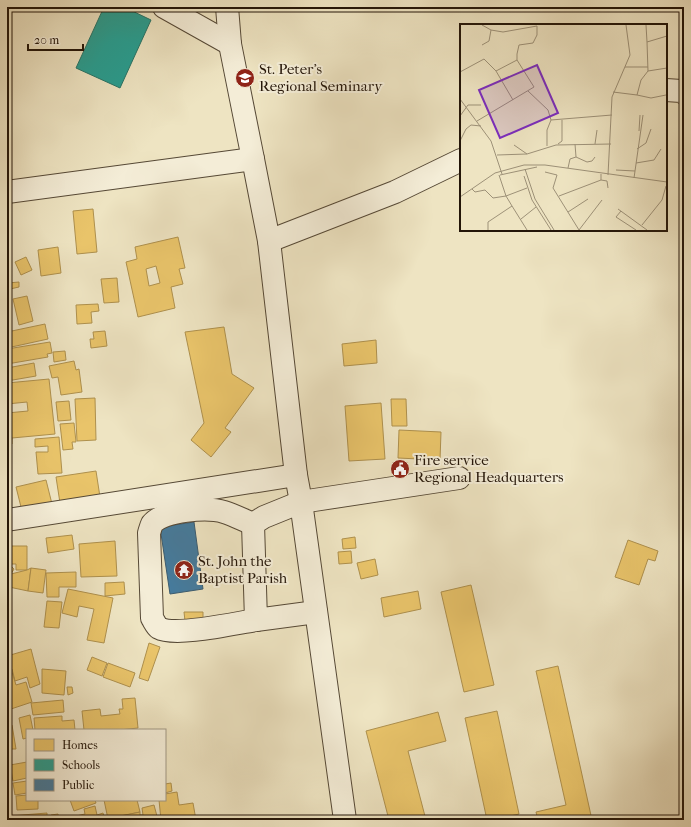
<svg xmlns="http://www.w3.org/2000/svg" width="691" height="827" font-family="'IM FELL French Canon',serif">
<style>
.homes{fill:#e9c46a;stroke:#ae904d;fill-rule:evenodd}
.schools{fill:#2a9d8f;stroke:#287466}
.public{fill:#457b9d;stroke:#3b5c70}
.lines{fill:none;stroke-linecap:round;stroke-linejoin:round}
.minor-casing{stroke:#564936;stroke-width:24}
.minor{stroke:#f4edd7;stroke-width:22}
.labels{text-anchor:middle;stroke-width:4;stroke-linejoin:round;paint-order:stroke}
.poi-label{font-size:15px;fill:#231508;stroke:#f4edd7;text-anchor:start}
.inset-road{fill:none;stroke:#9d9178;stroke-width:1}
.view{fill:#7b2cbf;fill-opacity:0.15;stroke:#7b2cbf;stroke-width:2}
.inset-edge{fill:none;stroke:#231508;stroke-width:2}
</style>
<rect width="100%" height="100%" fill="#eee4c2"/>
<filter id="stains"><feTurbulence type="fractalNoise" baseFrequency=".005" numOctaves="4"/><feColorMatrix values="0 0 0 0 .2 0 0 0 0 .09 0 0 0 0 .02 0 0 0 .5 -.17"/></filter>
<radialGradient id="worn" r=".72"><stop offset=".6" stop-color="#630" stop-opacity="0"/><stop offset="1" stop-color="#630" stop-opacity=".3"/></radialGradient>
<g class="homes">
<path d="M93,209L97,252L77,254L73,211Z"/>
<path d="M178,237L185,268L179,269L183,284L171,287L175,308L138,317L126,262L137,259L135,247ZM156,266L160,283L149,286L146,269Z"/>
<path d="M58,247L61,273L41,276L38,250Z"/>
<path d="M26,257L32,270L21,275L15,262Z"/>
<path d="M7,273L8,283L19,282V287L10,289L11,296H7Z"/>
<path d="M117,278L119,302L104,303L101,279Z"/>
<path d="M27,296L33,321L19,325L13,299Z"/>
<path d="M98,304L99,311L91,312L92,323L77,324L76,305Z"/>
<path d="M45,324L48,339L7,348V332Z"/>
<path d="M224,327L232,374L254,388L225,428L231,432L211,457L191,440L204,423L185,332Z"/>
<path d="M105,331L107,346L91,348L90,339H94L93,332Z"/>
<path d="M376,340L377,363L344,366L342,344Z"/>
<path d="M50,342L52,353L47,354L48,357L7,364V349Z"/>
<path d="M65,351L66,360L54,362L53,352Z"/>
<path d="M74,361L76,370L79,369L82,392L61,395L58,377L52,378L49,366Z"/>
<path d="M34,363L36,376L7,381V368Z"/>
<path d="M49,379L55,434L12,438V444L7,445V413L28,411L27,402L7,404V383Z"/>
<path d="M95,398L96,440L77,441L75,399Z"/>
<path d="M391,399H406L407,426H392Z"/>
<path d="M69,401L71,420L58,421L56,402Z"/>
<path d="M381,403L385,459L349,461L345,406Z"/>
<path d="M74,423L76,442H72L73,449L63,450L60,424Z"/>
<path d="M399,430L441,432L440,460L398,458Z"/>
<path d="M59,437L62,473L38,474L36,452H48V446L35,447V439Z"/>
<path d="M96,471L100,497L60,503L56,477Z"/>
<path d="M46,480L52,504L22,511L16,487Z"/>
<path d="M72,535L74,549L48,553L46,538Z"/>
<path d="M355,537L356,548L343,549L342,539Z"/>
<path d="M628,540L658,551L655,561L648,559L639,585L615,577Z"/>
<path d="M115,541L117,576L81,577L79,544Z"/>
<path d="M7,546H27V570H16V564H7Z"/>
<path d="M351,551L352,563L339,564L338,552Z"/>
<path d="M375,559L378,575L361,579L357,563Z"/>
<path d="M11,566L14,569L11,574L27,570L31,568L28,591L9,587L7,593V567Z"/>
<path d="M31,568L46,570L43,593L28,591Z"/>
<path d="M76,572V587H59V597H47L46,573Z"/>
<path d="M124,582L125,594L105,596V583Z"/>
<path d="M471,585L494,685L464,692L441,592Z"/>
<path d="M68,589L113,598L104,643L87,640L94,609L79,606L77,617L62,613Z"/>
<path d="M418,591L421,609L384,617L381,598Z"/>
<path d="M47,601L62,602L59,628L44,627Z"/>
<path d="M184,612H203V620L185,621Z"/>
<path d="M149,643L160,647L148,681L139,678Z"/>
<path d="M7,644L11,655L7,656Z"/>
<path d="M31,649L40,684L30,688L27,677L15,681L12,669L7,670V656Z"/>
<path d="M92,657L107,663L102,676L87,670Z"/>
<path d="M108,663L135,673L130,687L103,677Z"/>
<path d="M558,666L592,820H538L536,812L566,805L536,671Z"/>
<path d="M42,669L66,671L64,695L42,693Z"/>
<path d="M12,672L16,685L26,682L32,702L11,709L7,698V673Z"/>
<path d="M67,687H72L73,693L68,695Z"/>
<path d="M135,698L138,728L119,730H84L82,711L100,709L101,716L120,714L119,709H123L122,699Z"/>
<path d="M63,700L64,712L33,715L31,703Z"/>
<path d="M497,711L519,814L494,820H487L465,718Z"/>
<path d="M438,712L446,741L408,751L426,820H389L366,731Z"/>
<path d="M30,715L33,730H27V738L23,739L19,718Z"/>
<path d="M62,716V721L74,720L75,730H35L34,718Z"/>
<path d="M12,725L16,749H7V726Z"/>
<path d="M27,762V778L13,781L10,765Z"/>
<path d="M27,781V793L15,795L13,783Z"/>
<path d="M171,783L172,791L165,793V784Z"/>
<path d="M7,784H10L11,797L7,798Z"/>
<path d="M177,792L179,805L193,803L196,820H161L159,800H165V794Z"/>
<path d="M27,795V800H38V809L17,810L16,796Z"/>
<path d="M70,800H95L96,803L74,811Z"/>
<path d="M104,800H137L140,812L108,819Z"/>
<path d="M154,805L158,820H120V816L140,812V815H143L142,808Z"/>
<path d="M95,806L97,815L103,813L105,820H77L76,816L85,814L84,809Z"/>
<path d="M47,813V820H10V816Z"/>
<path d="M58,814L59,820H52L51,815Z"/>
</g>
<path class="schools" d="M104,7H124L151,20L120,88L76,68Z"/>
<path class="public" d="M194,522L203,589L170,594L160,527Z"/>
<g class="lines">
<g class="minor-casing">
<g id="minor">
<path d="M164,7L230,44"/>
<path d="M227,7L230,44L253,159"/>
<path d="M666,90L681,91L684,93"/>
<path d="M7,192L253,159L269,241L296,475L301,502L345,820"/>
<path d="M269,241L395,192L461,160"/>
<path d="M7,520L296,475"/>
<path d="M253,524C243,520 234,515 224,512C208,507 163,510 152,524C151,526 150,530 149,533L152,618C154,621 156,626 159,628C175,637 236,623 256,620"/>
<path d="M316,612L256,620L253,524L264,517L301,502L459,478"/>
</g>
</g>
<use href="#minor" class="minor"/>
</g>
<defs>
<g id="university-disc" transform="scale(1)"><circle r="9.5" fill="#8f2418" stroke="#f4edd7"/><path d="M0-5L7-2L0 1L-7-2ZM-4 1L0 2.5L4 1V4Q0 6-4 4Z" fill="#fff"/></g>
<g id="civic-disc" transform="scale(1)"><circle r="9.5" fill="#8f2418" stroke="#f4edd7"/><path d="M-.6-6.5H3V-4.5H.6V-3L4-1V1h2V6H-6V1h2V-1L-.6-3ZM-1.2 2.5V6h2.4V2.5Z" fill="#fff"/></g>
<g id="temple-disc" transform="scale(1)"><circle r="9.5" fill="#8f2418" stroke="#f4edd7"/><path d="M0-6L5-2H3V0L6.5 2.5H4V6H1.5V3h-3V6H-4V2.5H-6.5L-3 0V-2H-5Z" fill="#fff"/></g>
</defs>
<g fill-rule="evenodd">
<use href="#university-disc" x="245" y="78"/>
<use href="#civic-disc" x="400" y="469"/>
<use href="#temple-disc" x="184" y="570"/>
</g>
<g class="labels">
<g class="poi-label">
<text x="259" y="74">St. Peter’s<tspan x="259" dy="17">Regional Seminary</tspan></text>
<text x="414" y="465">Fire service<tspan x="414" dy="17">Regional Headquarters</tspan></text>
<text x="198" y="566">St. John the<tspan x="198" dy="17">Baptist Parish</tspan></text>
</g>
</g>
<g transform="translate(460 24)">
<rect width="207" height="207" fill="#eee4c2"/>
<path class="inset-road" d="M186,1L187,18M207,12L187,18L188,47L207,44M22,21L29,17L31,6M165,43H188M0,48L24,35L36,47M68,67L88,86L91,96L152,91M153,68L177,71L181,56L188,47M177,71L191,74L206,71M207,71V90M0,75L31,117L42,150M53,76L36,47L57,36M0,92L8,81H21M17,97L74,63L57,36V30L59,21L73,19L77,11V2L43,8L31,6L22,1M179,107L180,91M0,117L6,105L11,101L21,102M98,120L102,117V96M115,120L116,133L127,138L132,137L135,133M135,120L137,106M54,121L67,130M87,122V106L91,96M177,125L186,119L191,105M37,131L67,130L96,121L151,120M176,139L194,136L201,125M108,144L110,135L116,133M65,145L75,175L94,206M156,146L175,147M85,148L97,151L93,164L119,206M40,151L77,143M148,151L152,73L170,31L166,1M64,152L72,176L91,206M174,154L183,91M141,156L147,157L148,164M12,165L15,168L25,166L33,174L46,172L39,151M99,172L141,156V150M0,173L35,149L64,141H85L207,158M52,182L67,206M158,185L187,206M161,187L156,193L176,206M108,188L128,175M61,195L76,183M182,201L202,176L206,162M28,206V198L52,182L46,172L67,164M119,206L142,176"/>
<path class="view" d="M77,41L98,89L40,114L19,66Z"/>
<rect width="207" height="207" class="inset-edge"/>
</g>
<rect width="691" height="827" fill="none" stroke="#eee4c2" stroke-width="24"/>
<rect x="8" y="8" width="675" height="811" fill="none" stroke="#231508" stroke-width="2"/>
<rect x="12" y="12" width="667" height="803" fill="none" stroke="#231508"/>
<rect x="26" y="729" width="140" height="72" fill="#f4edd7" stroke="#a09784"/>
<rect x="34" y="739" width="20" height="12" fill="#e9c46a" stroke="#a09784"/>
<text x="62" y="749" font-size="12" fill="#231508">Homes</text>
<rect x="34" y="759" width="20" height="12" fill="#2a9d8f" stroke="#a09784"/>
<text x="62" y="769" font-size="12" fill="#231508">Schools</text>
<rect x="34" y="779" width="20" height="12" fill="#457b9d" stroke="#a09784"/>
<text x="62" y="789" font-size="12" fill="#231508">Public</text>
<path d="M28 44v6h55v-6" fill="none" stroke="#231508" stroke-width="2"/>
<text x="34" y="44" font-size="12" fill="#231508" stroke="#f4edd7" stroke-width="3" paint-order="stroke">20 m</text>
<rect width="100%" height="100%" filter="url(#stains)"/>
<rect width="100%" height="100%" fill="url(#worn)"/>
</svg>
